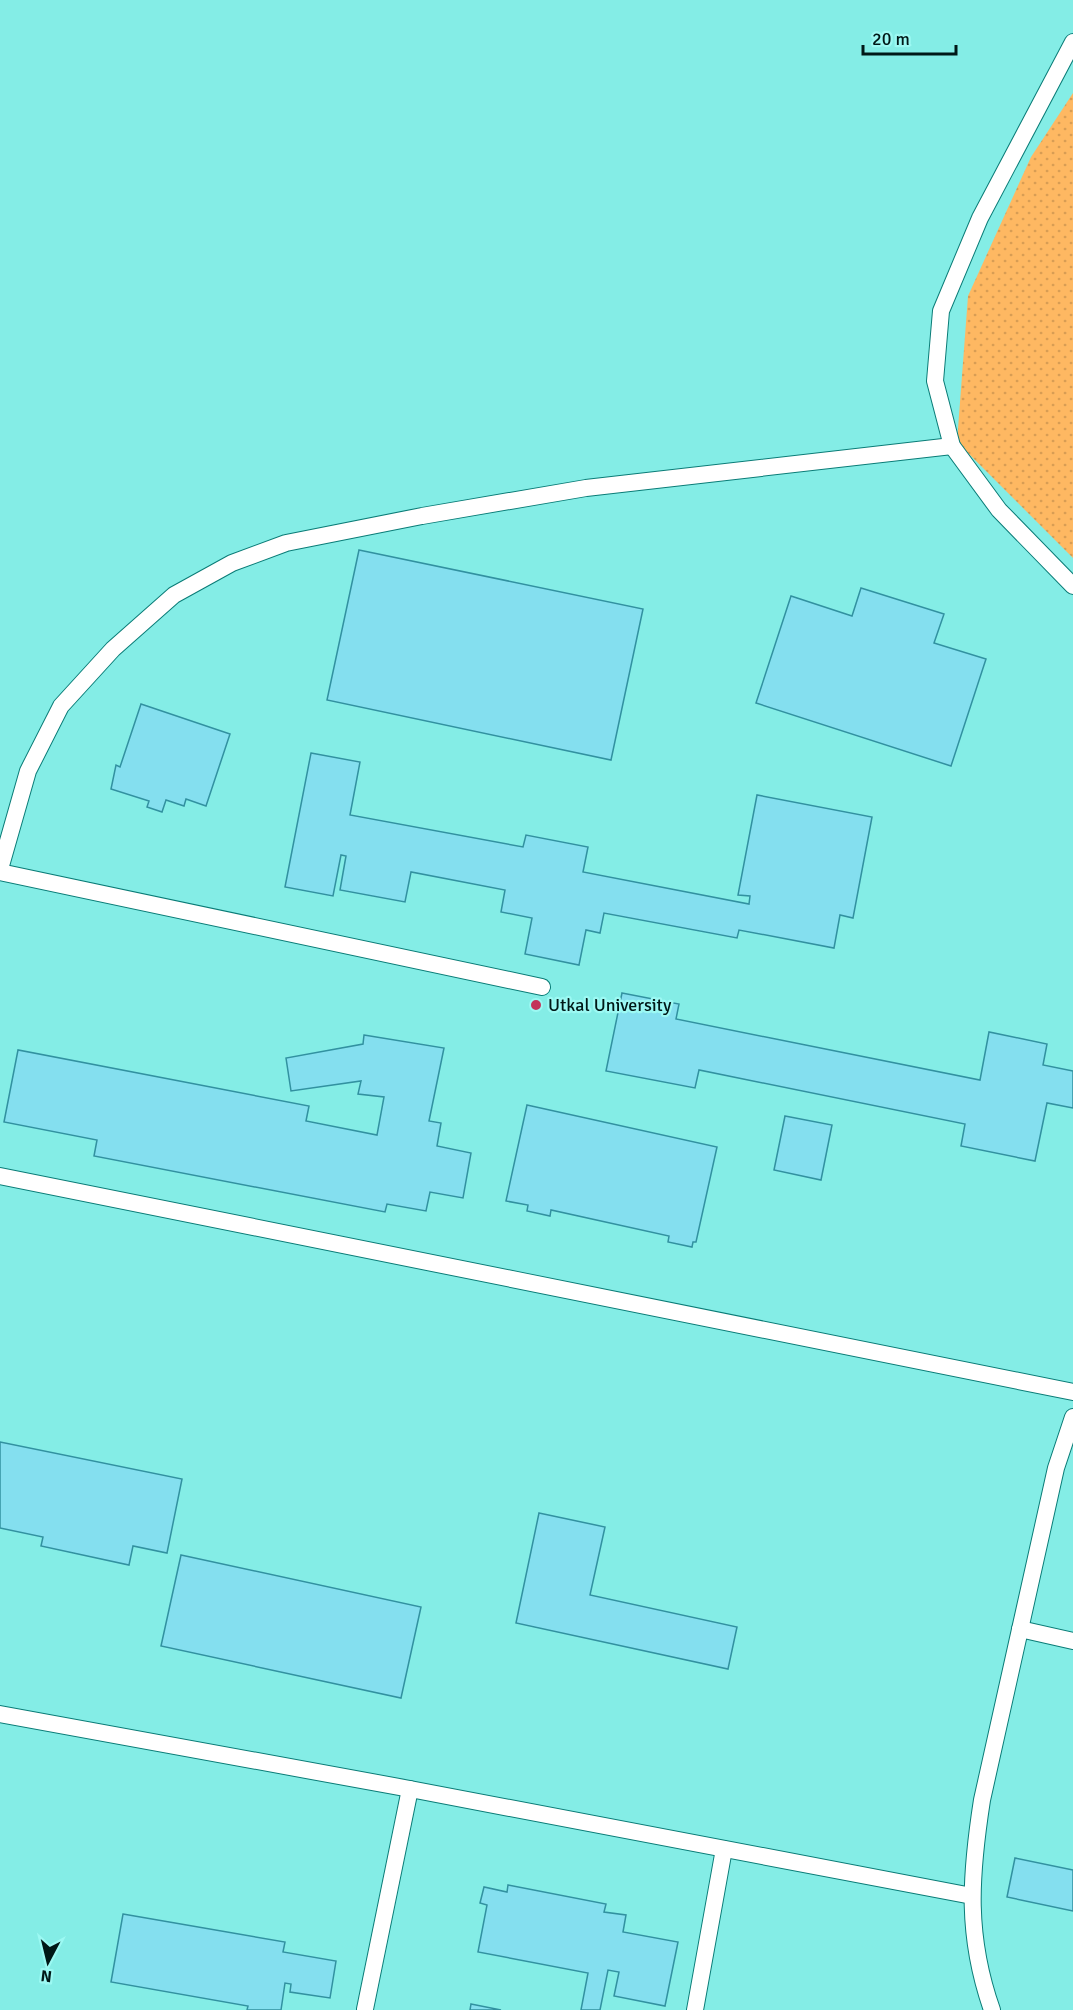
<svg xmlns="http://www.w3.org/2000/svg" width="1073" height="2010" font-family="Signika,sans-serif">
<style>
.built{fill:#84ede6}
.park{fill:url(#park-dots)}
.building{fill:#84dfef;stroke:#3291a0;stroke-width:1.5}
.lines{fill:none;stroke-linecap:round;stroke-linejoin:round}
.service-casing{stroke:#0a7c77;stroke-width:18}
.service{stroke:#fff;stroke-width:16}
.poi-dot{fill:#c33459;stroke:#9cf9f3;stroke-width:2}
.labels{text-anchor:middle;stroke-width:4.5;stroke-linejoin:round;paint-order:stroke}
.poi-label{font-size:18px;fill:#001817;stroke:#9cf9f3;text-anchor:start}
</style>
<defs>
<pattern id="park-dots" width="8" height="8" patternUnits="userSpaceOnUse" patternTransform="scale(1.5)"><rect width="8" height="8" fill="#feb862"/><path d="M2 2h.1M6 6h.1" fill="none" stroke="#d89d54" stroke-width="1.8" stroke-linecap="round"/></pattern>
</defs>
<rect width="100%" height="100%" fill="#9cf9f3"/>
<rect class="built" x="0" y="0" width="1073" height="2010"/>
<path class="park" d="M1073,93V558L957,442L968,296L1031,157Z"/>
<g class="building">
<path d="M359,550L643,609L611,760L327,700Z"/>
<path d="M861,588L944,614L934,643L986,659L951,766L756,703L791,596L852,616Z"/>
<path d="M141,704L230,734L206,806L186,799L184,806L166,800L162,812L147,807L149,801L111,789L116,765L120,767Z"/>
<path d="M311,753L360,762L350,815L523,847L526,835L588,847L583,872L749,904L750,896L738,895L757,795L872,817L853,918L840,915L834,948L739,930L737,938L604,913L600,933L586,930L579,965L525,954L532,918L501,912L505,890L411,872L405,902L340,890L346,856L341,855L333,896L285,887Z"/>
<path d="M622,993L679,1004L676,1019L980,1080L989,1032L1047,1044L1043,1065L1073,1071V1108L1047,1103L1035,1161L961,1146L965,1124L699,1070L695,1088L606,1071Z"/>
<path d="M364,1035L444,1048L429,1121L441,1123L437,1146L471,1153L463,1198L430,1192L426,1211L387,1204L385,1212L94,1156L97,1140L4,1122L18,1050L309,1106L306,1121L377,1135L384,1097L358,1094L361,1081L291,1091L286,1058L363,1044Z"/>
<path d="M527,1105L717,1147L696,1242H693L692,1247L668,1242L669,1236L551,1210L550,1216L527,1211L528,1205L506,1201Z"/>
<path d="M785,1116L832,1125L821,1180L774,1170Z"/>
<path d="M0,1442L182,1479L167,1553L133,1546L129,1565L41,1546L43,1537L0,1528Z"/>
<path d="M539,1513L605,1527L590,1595L737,1627L728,1669L516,1623Z"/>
<path d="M181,1555L421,1607L401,1698L161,1646Z"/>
<path d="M1015,1858L1073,1870V1911L1007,1897Z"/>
<path d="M508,1885L606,1904L604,1912L626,1915L623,1932L678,1942L665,2006L614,1996L619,1972L608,1970L600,2010H581L588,1973L478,1952L487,1905L480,1903L484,1887L507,1892Z"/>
<path d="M123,1914L285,1942L283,1952L336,1961L330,1998L290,1992L291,1984L285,1983L281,2010H247L248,2006L111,1982Z"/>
<path d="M471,2004L501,2010H470Z"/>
</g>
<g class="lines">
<g class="service-casing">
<g id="service">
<path d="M1073,42L980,218L941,311L935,381L952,446L999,510L1073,586"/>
<path d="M0,869L28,771L61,706L113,649L174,595L232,563L286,543L422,516L586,488L952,446"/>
<path d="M0,872L542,987"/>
<path d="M0,1176L1073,1392"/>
<path d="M1020,1629L1073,1641"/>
<path d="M0,1714L410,1789L972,1896"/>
<path d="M365,2009L410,1789"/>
<path d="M695,2010L724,1849"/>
<path d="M992,2010C966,1936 970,1877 982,1800L1056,1468L1073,1417"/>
</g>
</g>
<use href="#service" class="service"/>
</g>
<circle class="poi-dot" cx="536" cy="1005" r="6"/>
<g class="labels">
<g class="poi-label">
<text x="548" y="1011">Utkal University</text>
</g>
</g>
<g transform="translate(48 1962) rotate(187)" stroke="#9cf9f3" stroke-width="4.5" paint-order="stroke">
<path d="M0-4.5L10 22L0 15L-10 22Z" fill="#001817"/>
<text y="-9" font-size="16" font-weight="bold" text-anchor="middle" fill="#001817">N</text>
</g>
<path d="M863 45v9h93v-9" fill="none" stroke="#001817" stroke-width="3"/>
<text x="872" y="45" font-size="18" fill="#001817" stroke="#9cf9f3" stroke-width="4.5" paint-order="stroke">20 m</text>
</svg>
